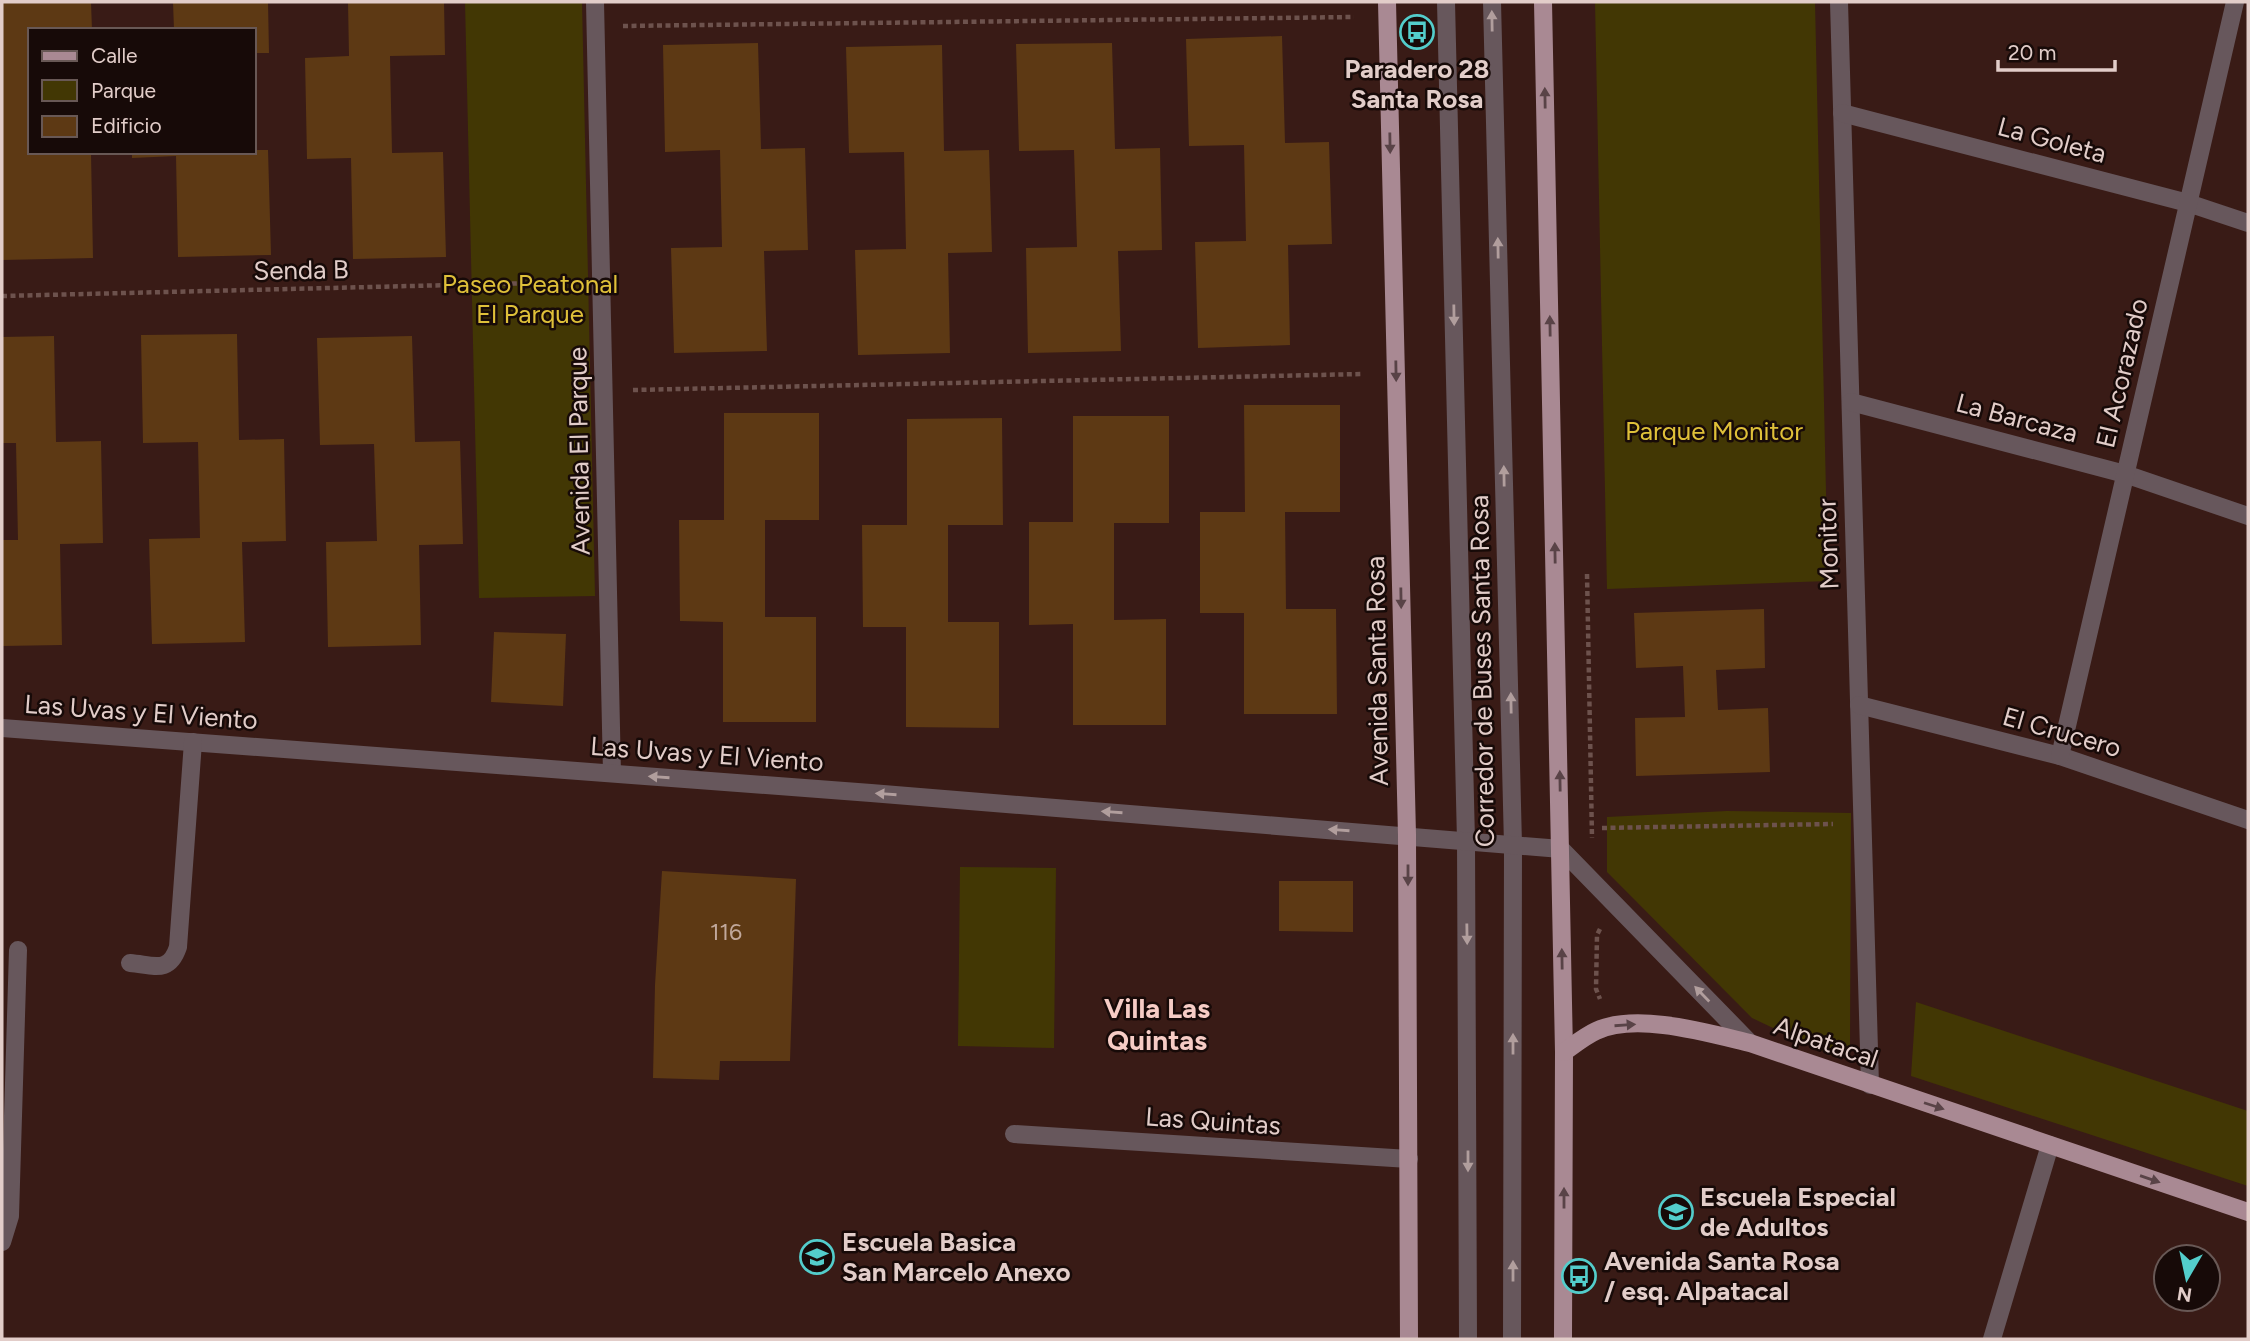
<svg xmlns="http://www.w3.org/2000/svg" width="2250" height="1341" font-family="Figtree,sans-serif">
<style>
.green{fill:#423704}
.building{fill:#5d3914}
.lines{fill:none;stroke-linecap:round;stroke-linejoin:round}
.path{stroke:#6d524d;stroke-width:4.5;stroke-dasharray:5 3.5;stroke-linecap:butt}
.minor{stroke:#67575c;stroke-width:18}
.major{stroke:#a98993;stroke-width:18}
.oneway{fill:#b19e9d}
.oneway2{fill:#594347}
.labels{text-anchor:middle;stroke-width:5;stroke-linejoin:round;paint-order:stroke}
.number-label{font-size:23px;fill:#c1a89c}
.poi-label{font-size:26px;font-weight:bold;fill:#e2cdc9;stroke:#170a08;text-anchor:start}
.street-label{font-size:26px;fill:#e2cdc9;stroke:#170a08}
.park-label{font-size:26px;fill:#dfc039;stroke:#170a08}
.neighbourhood-label{font-size:28px;font-weight:bold;fill:#f6ccc5;stroke:#170a08}
</style>
<rect width="100%" height="100%" fill="#391b16"/>
<g class="green">
<path d="M465,2H582L595,596L479,598Z"/>
<path d="M1595,2H1815L1828,581L1607,589Z"/>
<path d="M1727,811L1851,813L1850,1045L1844,1052L1833,1056L1752,1018L1607,872V817Z"/>
<path d="M960,867L1056,868L1054,1048L958,1046Z"/>
<path d="M1916,1002L2248,1111V1186L1911,1076Z"/>
</g>
<g class="building">
<path d="M2,2H91L92,30H30V152L91,153L93,258L2,260Z"/>
<path d="M173,2H268L269,53H254V30H174Z"/>
<path d="M348,2H444L445,55L390,56L392,153L443,152L446,257L353,259L351,158L307,159L305,58L349,56Z"/>
<path d="M1282,36L1285,143L1329,142L1332,244L1288,245L1290,345L1198,348L1195,242L1246,241L1244,145L1189,146L1186,39Z"/>
<path d="M758,43L761,149L805,148L808,250L764,251L767,351L674,353L671,248L722,247L720,150L665,152L663,45Z"/>
<path d="M1112,43L1115,149L1160,148L1162,250L1118,251L1121,351L1028,353L1026,248L1077,247L1074,150L1019,151L1016,44Z"/>
<path d="M942,45L944,151L989,150L992,252L948,253L950,353L858,355L855,250L906,249L904,152L849,153L846,47Z"/>
<path d="M254,150H268L271,255L178,257L176,156L132,158V152H254Z"/>
<path d="M237,334L239,440L284,439L286,541L242,542L245,642L152,644L149,539L200,538L198,442L143,443L141,335Z"/>
<path d="M54,336L56,442L101,441L103,543L60,544L62,645L2,646V540H18L16,443H2V337Z"/>
<path d="M412,336L415,442L460,441L463,544L419,545L421,645L328,647L326,542L377,541L374,444L320,445L317,338Z"/>
<path d="M1244,405H1340V512H1285L1286,609H1336L1337,714H1244V613H1200V512H1245Z"/>
<path d="M724,413H819V520H765V617H816V722H723V622L680,621L679,520H724Z"/>
<path d="M1073,416H1169V523H1114V620L1166,619V725H1073V624L1029,625V522H1073Z"/>
<path d="M1002,418L1003,525H948V622H999V728L906,727V627H863L862,525H907V419Z"/>
<path d="M1764,609L1765,668L1716,670L1718,710L1768,708L1770,772L1636,776L1635,718L1685,717L1683,666L1636,668L1634,613Z"/>
<path d="M494,632L566,634L563,706L491,702Z"/>
<path d="M662,871L796,879L790,1061H720L719,1080L653,1078L655,985Z"/>
<path d="M1279,881H1353V932L1279,931Z"/>
</g>
<g class="lines">
<g class="path">
<path d="M623,26L1354,17"/>
<path d="M2,296L575,282"/>
<path d="M633,390L1362,374"/>
<path d="M1587,574L1592,838"/>
<path d="M1602,828L1833,824"/>
<path d="M1600,929L1597,935L1596,989L1600,999"/>
</g>
<g class="minor">
<path d="M595,2L612,773"/>
<path d="M1446,2L1466,841L1468,1339"/>
<path d="M1492,2L1513,845L1512,1339"/>
<path d="M1839,2L1870,1085"/>
<path d="M1842,113L2188,203L2248,223"/>
<path d="M1851,402L2125,474L2248,516"/>
<path d="M1859,705L2060,756L2248,820"/>
<path d="M2,728L871,793L1561,849L1750,1043"/>
<path d="M2060,756L2235,2"/>
<path d="M130,963C154,965 169,974 178,947L193,742"/>
<path d="M1014,1134L1409,1159"/>
<path d="M2,1242L10,1216L18,950"/>
<path d="M1992,1339L2050,1145"/>
</g>
<g class="major">
<path d="M1387,2L1407,835L1409,1339"/>
<path d="M1543,2L1564,1052L1563,1339"/>
<path d="M1564,1052C1574,1045 1585,1036 1596,1031C1636,1012 1708,1033 1750,1043L2248,1212"/>
</g>
</g>
<defs><path id="oneway-solid" d="M-6-.8H1V-3.2L6.5 0L1 3.2V.8H-6Z" transform="scale(1.75)"/></defs>
<g class="oneway">
<use href="#oneway-solid" transform="translate(1492 21) rotate(-91)"/>
<use href="#oneway-solid" transform="translate(1498 248) rotate(-91)"/>
<use href="#oneway-solid" transform="translate(1454 315) rotate(89)"/>
<use href="#oneway-solid" transform="translate(1504 476) rotate(-91)"/>
<use href="#oneway-solid" transform="translate(1511 703) rotate(-91)"/>
<use href="#oneway-solid" transform="translate(659 777) rotate(-176)"/>
<use href="#oneway-solid" transform="translate(886 794) rotate(-176)"/>
<use href="#oneway-solid" transform="translate(1112 812) rotate(-176)"/>
<use href="#oneway-solid" transform="translate(1339 830) rotate(-176)"/>
<use href="#oneway-solid" transform="translate(1467 934) rotate(89)"/>
<use href="#oneway-solid" transform="translate(1702 994) rotate(-134)"/>
<use href="#oneway-solid" transform="translate(1513 1044) rotate(-90)"/>
<use href="#oneway-solid" transform="translate(1468 1161) rotate(90)"/>
<use href="#oneway-solid" transform="translate(1513 1271) rotate(-90)"/>
</g>
<g class="oneway2">
<use href="#oneway-solid" transform="translate(1545 98) rotate(-91)"/>
<use href="#oneway-solid" transform="translate(1390 143) rotate(89)"/>
<use href="#oneway-solid" transform="translate(1550 326) rotate(-91)"/>
<use href="#oneway-solid" transform="translate(1396 371) rotate(89)"/>
<use href="#oneway-solid" transform="translate(1555 553) rotate(-91)"/>
<use href="#oneway-solid" transform="translate(1401 598) rotate(89)"/>
<use href="#oneway-solid" transform="translate(1560 781) rotate(-91)"/>
<use href="#oneway-solid" transform="translate(1408 875) rotate(90)"/>
<use href="#oneway-solid" transform="translate(1562 959) rotate(-91)"/>
<use href="#oneway-solid" transform="translate(1625 1025) rotate(-4)"/>
<use href="#oneway-solid" transform="translate(1934 1106) rotate(18)"/>
<use href="#oneway-solid" transform="translate(2150 1179) rotate(19)"/>
<use href="#oneway-solid" transform="translate(1564 1198) rotate(-90)"/>
</g>
<defs>
<g id="bus-ring" transform="scale(1.75)"><circle r="9.5" fill="#170a08" stroke="#53cdcb" stroke-width="1.5"/><path d="M-5-6H5V4H4V6H2V4H-2V6H-4V4H-5ZM-3.5-4V0h7V-4ZM-3.5 1.2v1.5H-2V1.2ZM2 1.2v1.5H3.5V1.2Z" fill="#53cdcb"/></g>
<g id="school-ring" transform="scale(1.75)"><circle r="9.5" fill="#170a08" stroke="#53cdcb" stroke-width="1.5"/><path d="M0-5L7-2L0 1L-7-2ZM-4 1L0 2.5L4 1V4Q0 6-4 4Z" fill="#53cdcb"/></g>
</defs>
<g fill-rule="evenodd">
<use href="#bus-ring" x="1417" y="32"/>
<use href="#school-ring" x="1676" y="1212"/>
<use href="#school-ring" x="817" y="1257"/>
<use href="#bus-ring" x="1579" y="1276"/>
</g>
<g class="labels">
<g class="number-label">
<text x="726" y="940">116</text>
</g>
<g class="poi-label">
<text x="1417" y="78" text-anchor="middle">Paradero 28<tspan x="1417" dy="30">Santa Rosa</tspan></text>
<text x="1700" y="1206">Escuela Especial<tspan x="1700" dy="30">de Adultos</tspan></text>
<text x="842" y="1251">Escuela Basica<tspan x="842" dy="30">San Marcelo Anexo</tspan></text>
<text x="1604" y="1270">Avenida Santa Rosa<tspan x="1604" dy="30">/ esq. Alpatacal</tspan></text>
</g>
<g class="street-label">
<text transform="translate(2052 140) rotate(15)" y="9">La Goleta</text>
<text transform="translate(301 270) rotate(-1)" y="9">Senda B</text>
<text transform="translate(2122 373) rotate(-77)" y="9">El Acorazado</text>
<text transform="translate(2017 418) rotate(15)" y="9">La Barcaza</text>
<text transform="translate(579 451) rotate(-91)" y="9">Avenida El Parque</text>
<text transform="translate(1828 544) rotate(-92)" y="9">Monitor</text>
<text transform="translate(1377 671) rotate(-91)" y="9">Avenida Santa Rosa</text>
<text transform="translate(1482 671) rotate(-91)" y="9">Corredor de Buses Santa Rosa</text>
<text transform="translate(141 712) rotate(4)" y="9">Las Uvas y El Viento</text>
<text transform="translate(2062 732) rotate(16)" y="9">El Crucero</text>
<text transform="translate(707 754) rotate(4)" y="9">Las Uvas y El Viento</text>
<text transform="translate(1826 1042) rotate(19)" y="9">Alpatacal</text>
<text transform="translate(1213 1121) rotate(4)" y="9">Las Quintas</text>
</g>
<g class="park-label">
<text x="530" y="293">Paseo Peatonal<tspan x="530" dy="30">El Parque</tspan></text>
<text x="1714" y="440">Parque Monitor</text>
</g>
<g class="neighbourhood-label">
<text x="1157" y="1018">Villa Las<tspan x="1157" dy="32">Quintas</tspan></text>
</g>
</g>
<rect width="2250" height="1341" fill="none" stroke="#e2cdc9" stroke-width="7"/>
<rect x="28" y="28" width="228" height="126" fill="#170a08" stroke="#685855" stroke-width="2"/>
<rect x="42" y="51" width="35" height="10" fill="#a98993" stroke="#685855" stroke-width="2"/>
<text x="91" y="63" font-size="21" fill="#e2cdc9">Calle</text>
<rect x="42" y="80" width="35" height="21" fill="#423704" stroke="#685855" stroke-width="2"/>
<text x="91" y="98" font-size="21" fill="#e2cdc9">Parque</text>
<rect x="42" y="116" width="35" height="21" fill="#5d3914" stroke="#685855" stroke-width="2"/>
<text x="91" y="133" font-size="21" fill="#e2cdc9">Edificio</text>
<g transform="translate(2187 1278) rotate(189)"><circle r="33" fill="#170a08" stroke="#685855" stroke-width="2"/>
<path d="M0-5L12 26L0 18L-12 26Z" fill="#53cdcb"/>
<text y="-10" font-size="19" font-weight="bold" text-anchor="middle" fill="#e2cdc9">N</text>
</g>
<path d="M1998 60v10h117v-10" fill="none" stroke="#e2cdc9" stroke-width="3.5"/>
<text x="2008" y="60" font-size="21" fill="#e2cdc9" stroke="#170a08" stroke-width="5" paint-order="stroke">20 m</text>
</svg>
